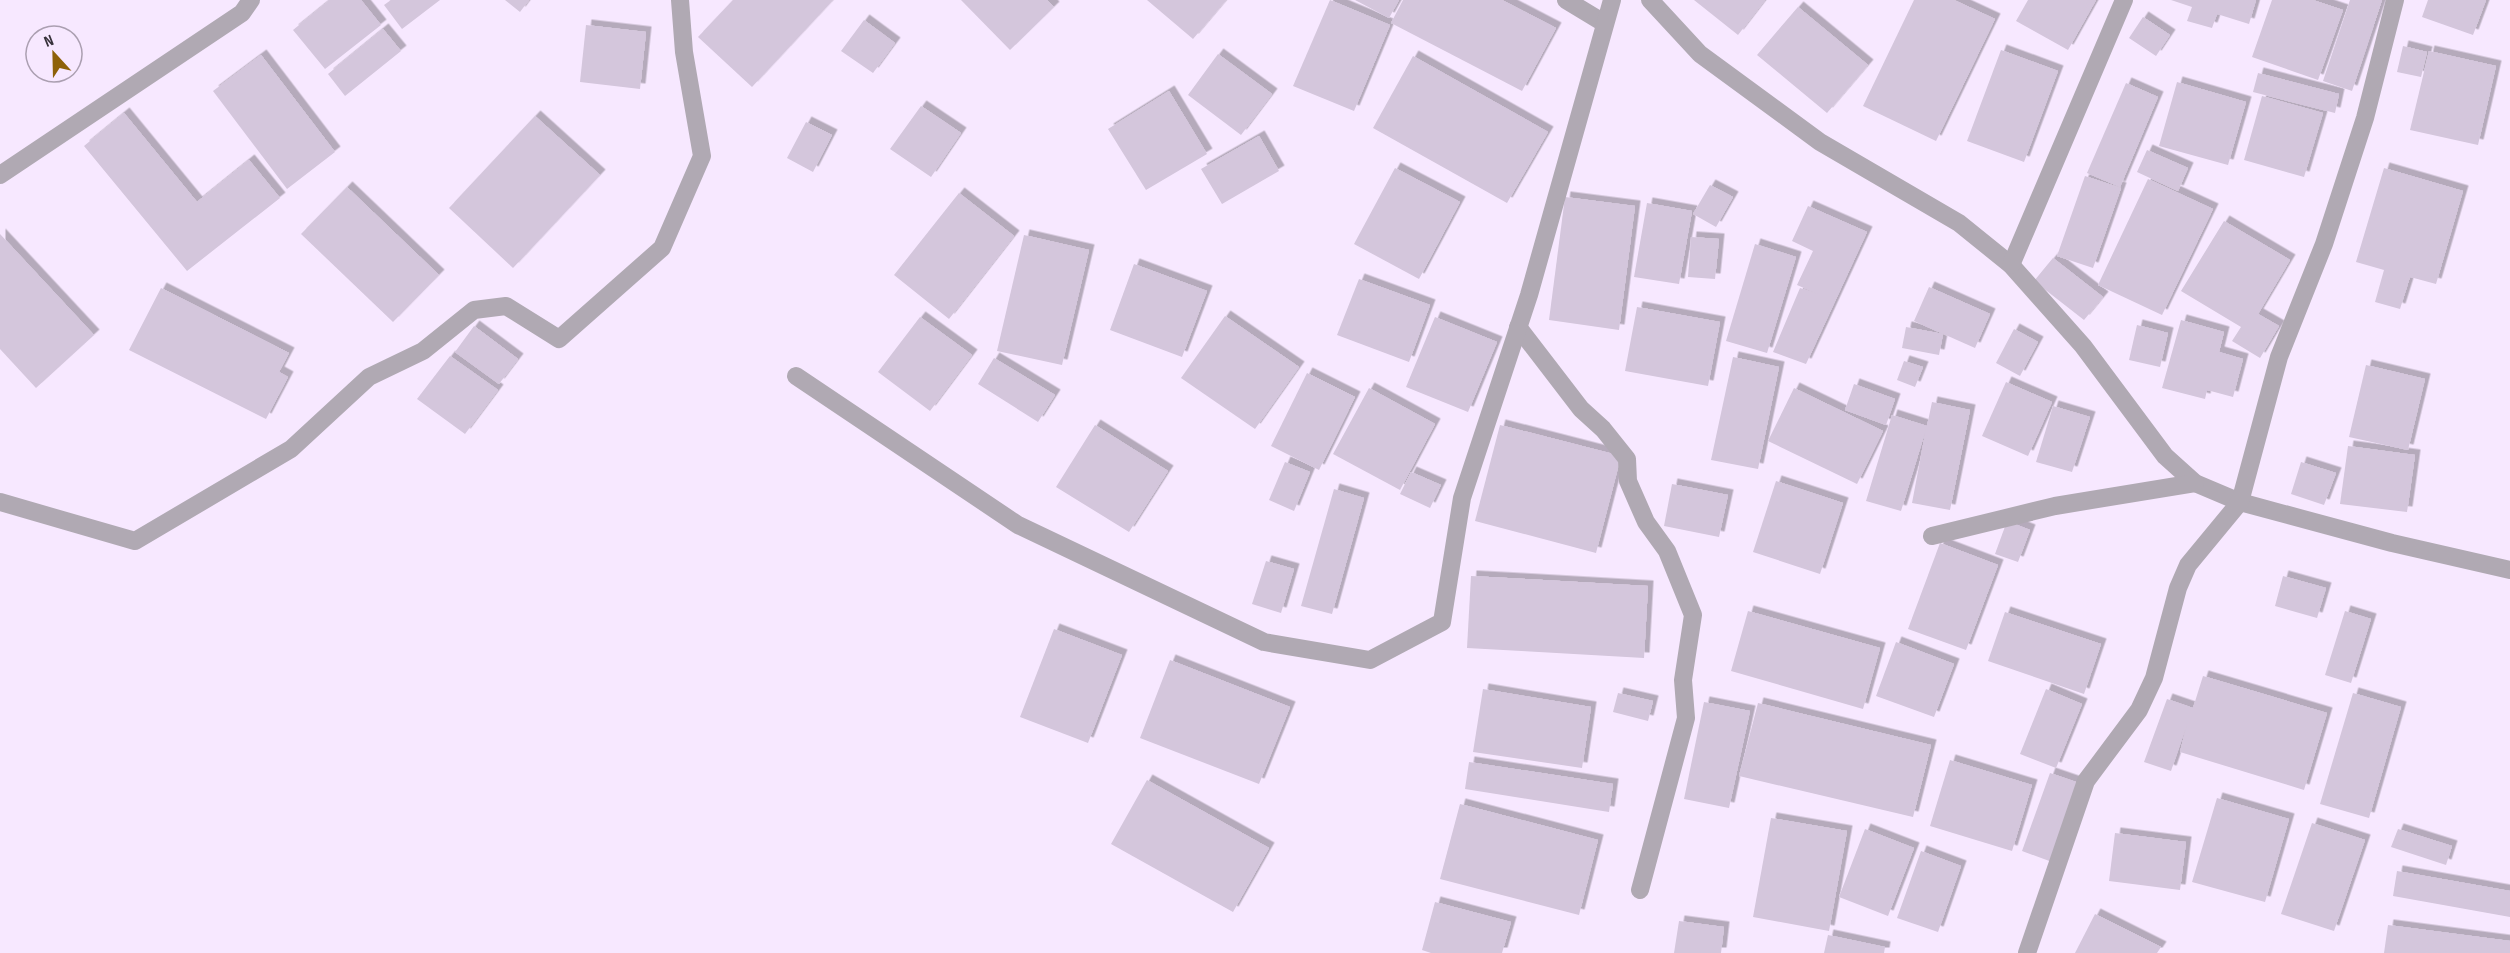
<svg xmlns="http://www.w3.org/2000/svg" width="2510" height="953" font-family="'Sofia Sans Condensed',sans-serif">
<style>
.building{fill:#d4c6dc;filter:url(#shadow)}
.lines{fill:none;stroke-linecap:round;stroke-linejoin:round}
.minor{stroke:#b0a9b3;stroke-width:18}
</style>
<defs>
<filter id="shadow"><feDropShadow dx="5.5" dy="-5.5" stdDeviation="0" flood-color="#0004"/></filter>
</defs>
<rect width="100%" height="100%" fill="#f7e8ff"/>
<g class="building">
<path d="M330,0H361L381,25L325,69L293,30Z"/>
<path d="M391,0H440L402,29L384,5Z"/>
<path d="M505,0H529L520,12Z"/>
<path d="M733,0H833L752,87L698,37Z"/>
<path d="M961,0H1047L1054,7L1010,50Z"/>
<path d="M1147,0H1226L1193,39Z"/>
<path d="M1330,0L1390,25L1354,111L1293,86Z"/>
<path d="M1355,0H1399L1389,18Z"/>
<path d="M1403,0H1502L1556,28L1522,91L1391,23Z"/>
<path d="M1694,0H1765L1738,35Z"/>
<path d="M1914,0H1954L1995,19L1936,141L1863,106Z"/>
<path d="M2028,0H2096L2068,50L2016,21Z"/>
<path d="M2171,0H2256L2249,24L2217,14L2212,28L2187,21L2192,7Z"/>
<path d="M2272,0H2313L2343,10L2318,80L2252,57Z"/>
<path d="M2350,0H2382L2352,91L2323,81Z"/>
<path d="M2428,0H2486L2473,35L2422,17Z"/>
<path d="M1798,7L1868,65L1827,113L1757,55Z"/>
<path d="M2143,17L2170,35L2156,56L2129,38Z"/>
<path d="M864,20L895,43L873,73L841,51Z"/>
<path d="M586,25L646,32L640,89L580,82Z"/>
<path d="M383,29L401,51L345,96L328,74Z"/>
<path d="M2403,46L2427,52L2421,77L2397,72Z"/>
<path d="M2001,50L2058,71L2024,162L1967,141Z"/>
<path d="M2429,51L2496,66L2478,145L2410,130Z"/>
<path d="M1218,54L1272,94L1241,135L1188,95Z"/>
<path d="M261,55L335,152L287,189L213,91Z"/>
<path d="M1413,56L1548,132L1507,203L1373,128Z"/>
<path d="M2258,73L2339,94L2335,113L2253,92Z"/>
<path d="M2177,82L2246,102L2228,165L2159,146Z"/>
<path d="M2126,83L2158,97L2120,187L2087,173Z"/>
<path d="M1169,91L1207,154L1146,190L1108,129Z"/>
<path d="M2262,96L2323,113L2304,177L2244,160Z"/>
<path d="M921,106L961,133L931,177L890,149Z"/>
<path d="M124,113L197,202L249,160L280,198L187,271L84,146Z"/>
<path d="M535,116L600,175L513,268L449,208Z"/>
<path d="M806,122L832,135L813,172L787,158Z"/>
<path d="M1259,136L1279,171L1222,204L1201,169Z"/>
<path d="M2147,150L2188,168L2178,191L2137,172Z"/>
<path d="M1395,168L1460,202L1419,279L1354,244Z"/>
<path d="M2384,168L2463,191L2436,284L2410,277L2400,309L2375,302L2384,270L2356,262Z"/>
<path d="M2085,176L2121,188L2093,268L2057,256Z"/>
<path d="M2148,179L2213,209L2162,315L2098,285Z"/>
<path d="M1710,185L1733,197L1716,227L1693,214Z"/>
<path d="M347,187L439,275L393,322L301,234Z"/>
<path d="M959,193L1014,236L949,319L894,275Z"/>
<path d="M1565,197L1635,206L1619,330L1549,320Z"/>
<path d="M1647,203L1692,211L1679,284L1634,277Z"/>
<path d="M1808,206L1867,232L1806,364L1773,352L1800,288L1818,294L1797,285L1813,251L1792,241Z"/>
<path d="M2224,221L2290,260L2258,314L2279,326L2260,358L2232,341L2241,327L2181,291Z"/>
<path d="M0,234L94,335L36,388L0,349Z"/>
<path d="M1024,235L1089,250L1062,365L997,351Z"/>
<path d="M1691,237L1719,239L1715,279L1688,277Z"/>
<path d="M1755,244L1796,257L1767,353L1726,341Z"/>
<path d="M2053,258L2103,297L2084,320L2034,281Z"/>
<path d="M1134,264L1207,291L1182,357L1110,330Z"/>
<path d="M1359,279L1430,305L1409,362L1337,335Z"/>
<path d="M1929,287L1990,314L1975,348L1914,321Z"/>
<path d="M161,288L289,353L279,372L288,377L266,419L129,350Z"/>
<path d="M1637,307L1720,322L1708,386L1625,371Z"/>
<path d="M1225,316L1299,367L1255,429L1181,378Z"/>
<path d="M920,317L972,355L930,411L878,372Z"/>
<path d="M1435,317L1497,342L1468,412L1406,387Z"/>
<path d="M2181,320L2224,332L2219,352L2243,359L2233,397L2207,390L2205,399L2162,388Z"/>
<path d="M2137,325L2168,333L2160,367L2129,360Z"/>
<path d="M474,326L518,359L499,384L455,352Z"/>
<path d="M1906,327L1943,334L1939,355L1902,348Z"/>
<path d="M2014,329L2038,342L2020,376L1996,363Z"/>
<path d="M450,356L498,390L465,434L417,399Z"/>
<path d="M1733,357L1779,367L1758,469L1711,460Z"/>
<path d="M994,358L1055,395L1038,422L978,384Z"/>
<path d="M1904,361L1923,367L1915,387L1897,380Z"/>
<path d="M2366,365L2425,379L2408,450L2349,437Z"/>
<path d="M1307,373L1355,397L1319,470L1271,446Z"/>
<path d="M2006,382L2052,402L2028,456L1982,436Z"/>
<path d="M1854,384L1895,399L1886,425L1845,410Z"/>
<path d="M1369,388L1435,424L1400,490L1333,454Z"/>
<path d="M1794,388L1883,431L1857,484L1768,441Z"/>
<path d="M1932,402L1970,410L1950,510L1912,503L1926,429L1901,511L1866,501L1892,415L1927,426Z"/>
<path d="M2053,406L2090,417L2072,472L2036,462Z"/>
<path d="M1095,425L1168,471L1129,532L1056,487Z"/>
<path d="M1500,425L1621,456L1596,553L1475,521Z"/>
<path d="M2348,446L2415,455L2407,512L2340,504Z"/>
<path d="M1285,462L1310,472L1294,511L1269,500Z"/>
<path d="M2301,462L2336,473L2324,505L2291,494Z"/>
<path d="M1411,472L1441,485L1430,508L1400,494Z"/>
<path d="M1776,481L1843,503L1820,574L1753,552Z"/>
<path d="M1672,484L1728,495L1719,537L1664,526Z"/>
<path d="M1334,489L1364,498L1332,614L1301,606Z"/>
<path d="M2007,521L2030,530L2018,562L1995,554Z"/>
<path d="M1940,543L1998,565L1966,650L1908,629Z"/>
<path d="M1266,561L1294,569L1281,613L1252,604Z"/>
<path d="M1471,576L1648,586L1644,658L1467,648Z"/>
<path d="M2283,576L2326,588L2317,618L2275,606Z"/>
<path d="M1748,611L1880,648L1863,709L1731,671Z"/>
<path d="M2345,611L2371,619L2351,683L2325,675Z"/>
<path d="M2005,612L2101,644L2084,694L1988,661Z"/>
<path d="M1054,629L1122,655L1088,743L1020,717Z"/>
<path d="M1896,642L1954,664L1934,717L1876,696Z"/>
<path d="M1170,660L1290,707L1259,784L1140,738Z"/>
<path d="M2203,676L2327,713L2304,790L2180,752L2187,724L2171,771L2144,762L2167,699L2193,708Z"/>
<path d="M1483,689L1591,707L1582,768L1473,752Z"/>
<path d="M2046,689L2082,704L2056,768L2020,754Z"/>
<path d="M1618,693L1653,701L1648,721L1613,712Z"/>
<path d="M2353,693L2401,707L2369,818L2320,804Z"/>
<path d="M1704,702L1750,711L1729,808L1684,799Z"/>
<path d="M1758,703L1931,745L1913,817L1739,776Z"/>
<path d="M1950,760L2032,785L2012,851L1930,826Z"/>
<path d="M1469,762L1613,784L1609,812L1465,789Z"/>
<path d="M2050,773L2079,783L2052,862L2022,851Z"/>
<path d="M1147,780L1269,848L1233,912L1111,844Z"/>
<path d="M2217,798L2289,819L2265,902L2192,882Z"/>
<path d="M1460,804L1598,840L1579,915L1440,879Z"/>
<path d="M1771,818L1847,831L1829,931L1753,917Z"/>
<path d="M2312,823L2365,840L2334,931L2281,914Z"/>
<path d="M1865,829L1914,848L1888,916L1839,897Z"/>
<path d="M2398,829L2452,846L2446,865L2391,847Z"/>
<path d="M2115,833L2186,842L2180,890L2109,881Z"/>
<path d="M1921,851L1961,866L1938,932L1897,918Z"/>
<path d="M2397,871L2510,891V917L2393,896Z"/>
<path d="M1435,902L1511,922L1502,953H1431L1422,950Z"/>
<path d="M2095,914L2161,947L2157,953H2075Z"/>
<path d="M1679,921L1724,927L1721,953H1674Z"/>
<path d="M2388,925L2510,941V953H2384Z"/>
<path d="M1828,935L1885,947L1884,953H1824Z"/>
</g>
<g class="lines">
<g class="minor">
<path d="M1566,0L1604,23"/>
<path d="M1650,0L1700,54L1820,142L1959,223L2011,265L2083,346L2165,456L2195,483L2240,502L2392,543L2510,570"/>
<path d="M0,175L242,13L251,0"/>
<path d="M2011,265L2124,0"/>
<path d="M1518,327L1581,409L1603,429L1627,459L1628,481L1646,522L1667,551L1693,615L1683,680L1686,718L1640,890"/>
<path d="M796,376L1018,525L1264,642L1370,660L1442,622L1462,498L1529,295L1612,0"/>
<path d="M0,502L135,541L291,449L369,377L423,351L474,310L506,306L559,339L662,248L702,156L684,52L680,0"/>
<path d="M1932,536L2055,506L2195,483"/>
<path d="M2027,953L2086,781L2139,710L2154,678L2178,588L2188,565L2240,502L2279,357L2324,244L2365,118L2395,0"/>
</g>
</g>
<g transform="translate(54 54) rotate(338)"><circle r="28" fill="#f7e8ff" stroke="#ab9fb1" stroke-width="1.5"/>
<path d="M0-4.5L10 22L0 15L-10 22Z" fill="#8e6109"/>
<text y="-9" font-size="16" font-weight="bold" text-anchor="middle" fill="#38323b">N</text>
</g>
</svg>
